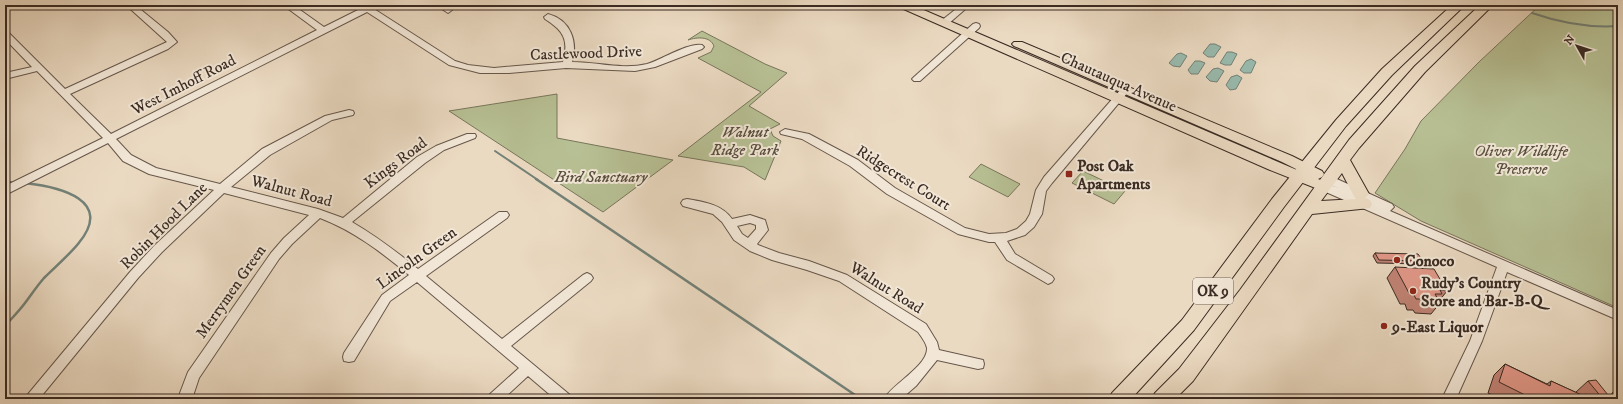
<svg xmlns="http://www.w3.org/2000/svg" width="1623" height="404" font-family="'IM FELL DW Pica',serif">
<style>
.green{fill:#b7c094;stroke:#78765c}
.water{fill:#99bbaf;stroke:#738177}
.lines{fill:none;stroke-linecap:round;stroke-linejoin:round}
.stream-far1{stroke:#738177;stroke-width:2}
.stream{stroke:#738177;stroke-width:2.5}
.minor-casing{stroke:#66574b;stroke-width:2}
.major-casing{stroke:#3a2b23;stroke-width:2}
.highway-casing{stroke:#3a2b23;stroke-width:2}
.minor{fill:#f2e7d7;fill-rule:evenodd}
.major{fill:#ebdac2;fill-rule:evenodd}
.highway{fill:#ebdac2;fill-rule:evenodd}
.wall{fill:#c28376;stroke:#3a2b23}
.building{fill:#e29889;stroke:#3a2b23}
.poi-dot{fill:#8f2418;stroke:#f2e7d7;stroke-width:1.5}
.labels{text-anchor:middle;stroke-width:4;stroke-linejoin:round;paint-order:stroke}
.shield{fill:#f2e7d7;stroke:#716359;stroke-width:1}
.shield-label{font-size:15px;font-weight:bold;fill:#3a2b23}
.street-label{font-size:16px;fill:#3a2b23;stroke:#f2e7d7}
.park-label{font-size:16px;font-style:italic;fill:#59503f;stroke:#f2e7d7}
.poi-label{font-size:16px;font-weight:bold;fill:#3a2b23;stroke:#f2e7d7;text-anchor:start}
</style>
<rect width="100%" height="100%" fill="#ebdac2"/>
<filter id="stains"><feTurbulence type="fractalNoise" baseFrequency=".005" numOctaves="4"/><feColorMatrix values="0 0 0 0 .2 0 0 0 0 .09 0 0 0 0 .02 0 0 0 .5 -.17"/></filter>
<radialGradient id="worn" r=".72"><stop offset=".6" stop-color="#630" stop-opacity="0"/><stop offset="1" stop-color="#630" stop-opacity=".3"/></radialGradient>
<g class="green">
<path d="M1540,5H1618V308L1421,221L1375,193L1405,149L1421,121L1479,62Z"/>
<path d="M702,31L765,64L787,73L749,106L780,124L770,129L773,136L781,141L765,180L744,167L678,156L761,92L698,58L711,52L714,46C710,36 697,37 688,40Z"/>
<path d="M557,94V138L673,160L603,212L449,111Z"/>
<path d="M981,164L1020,184L1008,197L969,177Z"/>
<path d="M1083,171L1125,191L1114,204L1072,183Z"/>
</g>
<g class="water">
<path d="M1210,44H1215L1221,47L1214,57H1208L1203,53Z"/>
<path d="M1227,52H1232L1237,54L1231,65H1225L1220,63Z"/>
<path d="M1181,53L1187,56L1180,67L1173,66L1169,63L1177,54Z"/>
<path d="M1251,59L1256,62L1251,73H1244L1240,70L1246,61Z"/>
<path d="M1195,61H1200L1205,63L1198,74H1191L1188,70Z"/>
<path d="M1218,68L1224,71L1217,82L1210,81L1206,77L1213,69Z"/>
<path d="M1237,75L1242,78L1236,89L1230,90L1226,85L1231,77Z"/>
</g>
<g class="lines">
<g class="stream-far1">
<path d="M1532,13C1561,23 1588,28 1618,26"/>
<path d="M495,151L538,180"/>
</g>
<g class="stream">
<path d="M536,179L861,399"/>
<path d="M5,181L14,183"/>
<path d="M5,326C12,318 19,311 25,303C31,295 37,286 44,278C55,267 68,256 78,244C115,200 60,187 25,183"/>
</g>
<g class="minor-casing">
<g id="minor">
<path d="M126,5H135L168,32L177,42L168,49L70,94L111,134L317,30L283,5H293L324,27L368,5H379L374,9L455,61L468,65L494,68L563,62C569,40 564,31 545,19L544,17L548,14C571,20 578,42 572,62C597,62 622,70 647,64C661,60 689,42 702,45L704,47L702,49L655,67L635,71L566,68L509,73H480L449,65L367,12L116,139L131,155L156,168L220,184L262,149L325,116L349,110L353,111L354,113L353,115L332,120L270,155L231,187L318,209L343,218L417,157L436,146L467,134H475L476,136L475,138L444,150L425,163L352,222C376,236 397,252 418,269L499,212H507L509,215L507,218L426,276L502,339L583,275L587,273L591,275L593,278L591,281L511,346L570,395L572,399H555L528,376L503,399H487L489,395L519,368L417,282L390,301L354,361L349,362L344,361L343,357L344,353L382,295L409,275C381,252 354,231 320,218L292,244L279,259L199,378L194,393V399H180V393L188,372L271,253L284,238L309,215L224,193L162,252L138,278L39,399H24L130,272L154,246L214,190L149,174L123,161L108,143L5,195V186L103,138L37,71L5,79V73L32,67L5,39V31L8,32L65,89L167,42Z"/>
<path d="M436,5H446L452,10L448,13Z"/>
<path d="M961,5H970L947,25H941L940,23L941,21Z"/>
<path d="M976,23L979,24L980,26L979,28L920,81H914L912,79L914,77L973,24Z"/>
<path d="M1125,87L1130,90L1128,92L1052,183L1046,191L1042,214L1034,227L1025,235L1007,241L1015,254L1052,276L1054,279L1052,282L1048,284L1007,260L995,242H989L958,234L887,194L850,166L802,139L781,134L780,132L785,129L809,134L858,160L895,188L965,228L989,234L1006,233L1017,229L1026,221L1030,214L1036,190L1044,177L1122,88Z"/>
<path d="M1328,175L1392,204L1394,207L1390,211L1618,310V320L1507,272L1482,341L1456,399H1442L1470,341L1497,267L1319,189L1318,186L1319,183L1323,182L1338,188L1324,182L1323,179L1324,176Z"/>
<path d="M687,199C703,202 722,204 732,219L750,215L765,220L768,230L757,244L758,245L779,253L809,261L847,275L926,324L937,342L939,350L983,360L984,364L983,368L978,369L937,360L916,386L901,399H884C891,385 928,366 927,348C926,343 921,336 918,332L839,281L807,270L772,260L750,251L734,240L722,222L713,214L683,206L681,203L683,200ZM750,223L756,225V229L748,238L742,234L737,226Z"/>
</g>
</g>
<g class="major-casing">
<path id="major" d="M897,5H912L1304,173L1282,162L1014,46L1012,44L1014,42H1022L1292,156L1322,171L1324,174L1322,177L1318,179L1328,183L1330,186L1328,189L1323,191L1270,170L899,7Z"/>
</g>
<g class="highway-casing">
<g id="highway">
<path d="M1452,5H1465L1392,75L1346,126L1284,207L1194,330L1131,399H1109L1112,393L1182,320L1272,199L1336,120L1382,69Z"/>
<path d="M1480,5H1493L1425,72L1359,148L1350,160L1369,194L1365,198L1370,200L1372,204L1370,208L1312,214L1193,381L1175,399H1152L1155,393L1179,369L1240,290L1349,140L1415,66ZM1342,173L1355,198L1357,199L1321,201Z"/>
</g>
</g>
<use href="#minor" class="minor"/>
<use href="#major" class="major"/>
<use href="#highway" class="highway"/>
</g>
<g class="wall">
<path d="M1375,253L1423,261L1421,264L1377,263L1373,256Z"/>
<path d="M1395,267L1447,291L1439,301L1440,303L1431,314L1415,313L1413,310H1407L1405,304H1400L1387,278Z"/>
<path d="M1505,364L1547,384L1551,381L1577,393L1576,392L1588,381L1607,399H1501L1488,393L1494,375Z"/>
<path d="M1618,388V399H1611L1612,393Z"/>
</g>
<g class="building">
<path d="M1375,253L1418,254L1423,261L1379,260Z"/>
<path d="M1395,267L1434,269L1447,291L1440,290L1442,294H1435L1440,303L1424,302L1422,299H1416L1413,293H1409Z"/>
<path d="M1505,364L1550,386L1551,381L1584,396L1585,394L1596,399H1533L1499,382Z"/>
<path d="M1596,380L1608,395L1607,399H1603L1588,381Z"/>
</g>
<g class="poi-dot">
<rect x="1065" y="170" width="8" height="8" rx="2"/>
<circle cx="1397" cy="260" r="4"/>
<circle cx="1413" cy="291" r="4"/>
<circle cx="1384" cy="326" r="4"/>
</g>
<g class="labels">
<rect class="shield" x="1193" y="278" width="40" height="26" rx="3"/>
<g class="shield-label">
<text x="1213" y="296">OK 9</text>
</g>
<g class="street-label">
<text transform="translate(586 52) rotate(-2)" y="6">Castlewood Drive</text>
<text transform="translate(1119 81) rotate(24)" y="6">Chautauqua Avenue</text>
<text transform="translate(183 84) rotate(-27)" y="6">West Imhoff Road</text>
<text transform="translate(395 162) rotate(-37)" y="6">Kings Road</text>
<text transform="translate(904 177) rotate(32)" y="6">Ridgecrest Court</text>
<text transform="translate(292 190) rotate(15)" y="6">Walnut Road</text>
<text transform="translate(163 225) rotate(-45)" y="6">Robin Hood Lane</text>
<text transform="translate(416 257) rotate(-36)" y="6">Lincoln Green</text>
<text transform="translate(887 287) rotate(32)" y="6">Walnut Road</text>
<text transform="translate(230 291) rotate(-55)" y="6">Merrymen Green</text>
</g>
<g class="park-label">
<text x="745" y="137">Walnut<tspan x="745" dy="18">Ridge Park</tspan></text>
<text x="1521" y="156">Oliver Wildlife<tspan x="1521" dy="18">Preserve</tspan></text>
<text x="601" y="182">Bird Sanctuary</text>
</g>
<g class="poi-label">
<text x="1077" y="171">Post Oak<tspan x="1077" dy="18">Apartments</tspan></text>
<text x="1405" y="266">Conoco</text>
<text x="1421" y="288">Rudy's Country<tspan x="1421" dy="18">Store and Bar-B-Q</tspan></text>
<text x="1392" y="332">9-East Liquor</text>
</g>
</g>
<rect width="1623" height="404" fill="none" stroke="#ebdac2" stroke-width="20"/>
<rect x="6" y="6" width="1611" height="392" fill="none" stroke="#3a2b23" stroke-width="2"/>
<rect x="10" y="10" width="1603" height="384" fill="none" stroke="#3a2b23"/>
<g transform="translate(1577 46) rotate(309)" stroke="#f2e7d7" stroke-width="3" paint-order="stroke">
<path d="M0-3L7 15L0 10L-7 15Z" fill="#3a2b23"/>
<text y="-6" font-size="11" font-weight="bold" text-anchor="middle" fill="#3a2b23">N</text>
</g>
<rect width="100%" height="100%" filter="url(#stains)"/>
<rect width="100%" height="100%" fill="url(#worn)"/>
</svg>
